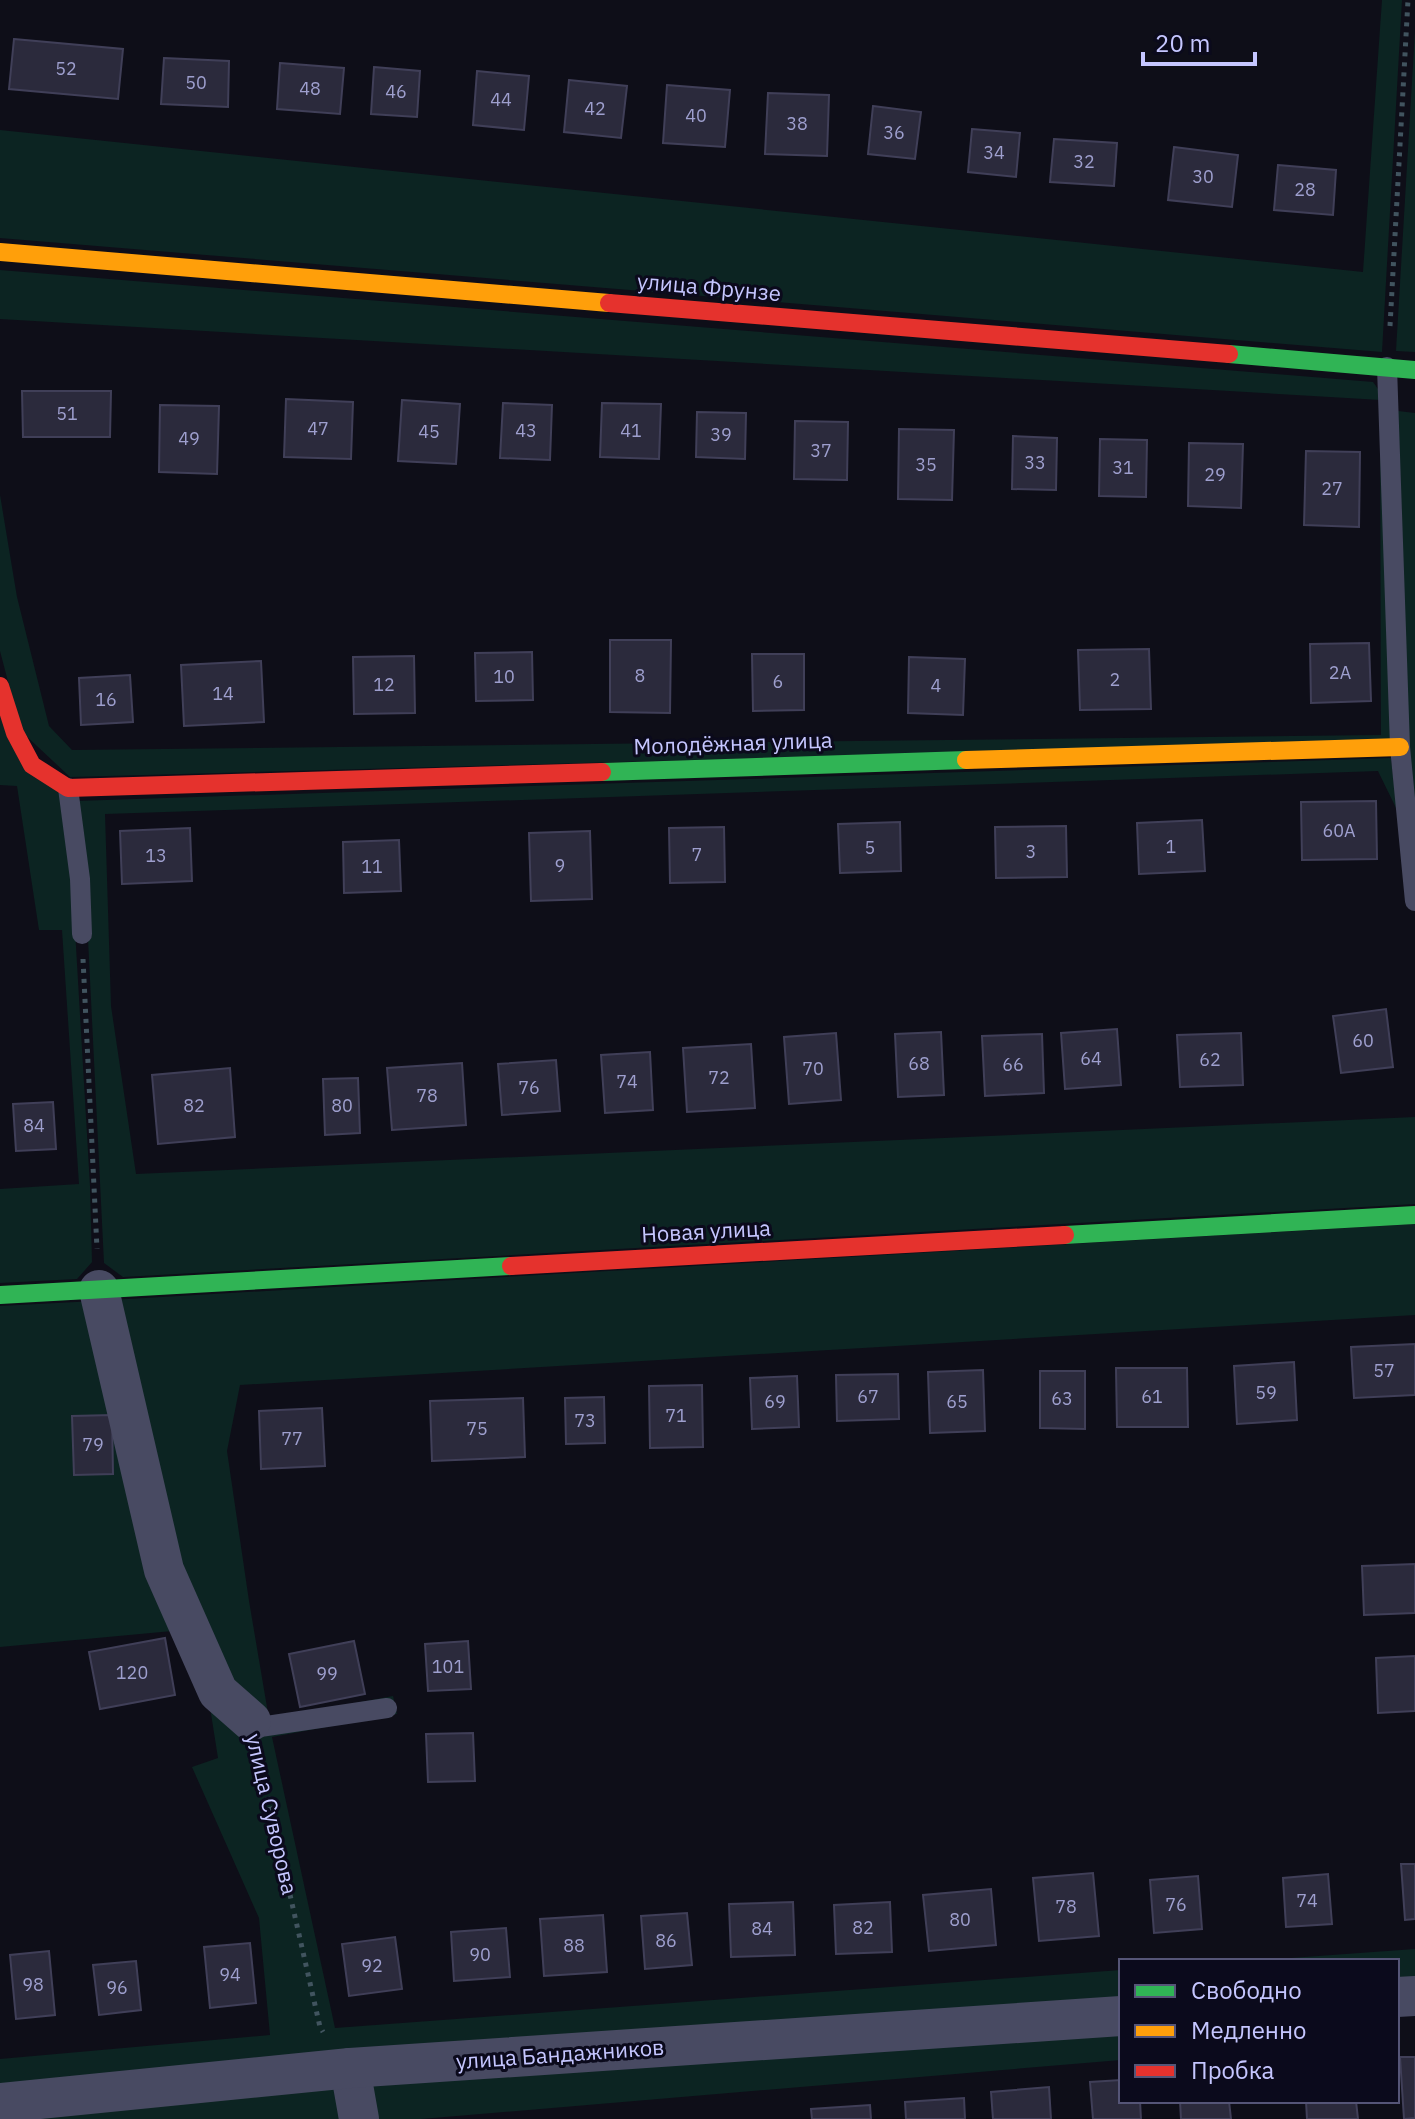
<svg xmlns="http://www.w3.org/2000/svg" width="1415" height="2119" font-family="'IBM Plex Sans',sans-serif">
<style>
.green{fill:#0c2422}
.building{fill:#2b2a3c;stroke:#403f58;stroke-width:2}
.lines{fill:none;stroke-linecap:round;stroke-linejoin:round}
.path{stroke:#41545f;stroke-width:5;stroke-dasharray:4 6;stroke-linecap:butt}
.lane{stroke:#484a62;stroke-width:20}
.street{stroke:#484a62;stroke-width:40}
.fast{stroke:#30b455;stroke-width:18}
.slow{stroke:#ff9f0a;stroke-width:18}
.jam{stroke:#e5322d;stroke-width:18}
.labels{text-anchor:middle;stroke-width:6;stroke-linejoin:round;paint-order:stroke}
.number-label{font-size:18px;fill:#9e9fce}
.street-label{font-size:22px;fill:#c5c6ff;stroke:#0b0a1c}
</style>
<rect width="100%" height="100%" fill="#0e0e18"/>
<g class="green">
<path d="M1382,0H1402L1382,352L0,238V130L1363,272Z"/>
<path d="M1415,31V352L1396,351Z"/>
<path d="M0,270L1373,382L1378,389L1381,400L0,319Z"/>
<path d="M1380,408L1391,741L70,777L21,731L0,651V495L17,597L49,726L72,750L1381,735Z"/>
<path d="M1398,411L1415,413V807L1409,747Z"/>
<path d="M0,711L60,793L72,878L90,1186L92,1262L77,1279L0,1283V1189L79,1184L62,930H39L17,786L0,785Z"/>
<path d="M1391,758L1397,810L1378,771L105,814L111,1006L136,1174L1415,1117V1204L123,1277L104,1263L85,878L76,801Z"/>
<path d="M1415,1224V1315L240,1385L227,1451L249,1601L269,1719L393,1696L397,1714L272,1737L335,2028L1121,1970V2006L0,2094V2059L270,2035L259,1918L192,1767L218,1758L206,1682L225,1686L171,1565L111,1300Z"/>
<path d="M95,1301L183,1630L0,1647V1306Z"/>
<path d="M1415,1949V1985L1397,1986V1961H1248Z"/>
<path d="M1121,2028V2060L421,2119H373L365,2077Z"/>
<path d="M343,2081L350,2119H0Z"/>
</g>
<g class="building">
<path d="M14,39L123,49L118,99L9,89Z"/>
<path d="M164,58L229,61L228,107L161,104Z"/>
<path d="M280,63L344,68L340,114L277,109Z"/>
<path d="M374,67L420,71L417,117L371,114Z"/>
<path d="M477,71L529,76L524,130L473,125Z"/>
<path d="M569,80L627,86L621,138L564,132Z"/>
<path d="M667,85L730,90L725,147L663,143Z"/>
<path d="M768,93L829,95L827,156L765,154Z"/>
<path d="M873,106L921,112L915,159L868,154Z"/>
<path d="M972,129L1020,133L1016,177L968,172Z"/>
<path d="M1054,139L1117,143L1114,186L1050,182Z"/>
<path d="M1174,147L1238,155L1232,207L1168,200Z"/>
<path d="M1278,165L1336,170L1333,215L1274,210Z"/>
<path d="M22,391H111L110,437H23Z"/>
<path d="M286,399L353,402L351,459L284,457Z"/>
<path d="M402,400L460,404L456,464L398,461Z"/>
<path d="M503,403L552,405L550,460L500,458Z"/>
<path d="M602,403L661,404L659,459L600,457Z"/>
<path d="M160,405L219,406L217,474L159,472Z"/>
<path d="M697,412L746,413L745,459L696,457Z"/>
<path d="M795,421L848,422L847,480L794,479Z"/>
<path d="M899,429L954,430L952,500L898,499Z"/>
<path d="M1013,436L1057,438L1056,490L1012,489Z"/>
<path d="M1100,439L1147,440L1146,497L1099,496Z"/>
<path d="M1189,443L1243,444L1241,508L1188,506Z"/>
<path d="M1306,451L1360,452L1359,527L1304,525Z"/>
<path d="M610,640H671L670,713L610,712Z"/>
<path d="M1369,643L1371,701L1311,703L1310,644Z"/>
<path d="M1149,649L1151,709L1080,710L1078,650Z"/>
<path d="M532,652L533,700L476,701L475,653Z"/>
<path d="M752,654H804V710L753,711Z"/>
<path d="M414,656L415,713L354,714L353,657Z"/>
<path d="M909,657L965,659L963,715L908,713Z"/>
<path d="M261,661L264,722L184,726L181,665Z"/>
<path d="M130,675L133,722L81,725L79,678Z"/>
<path d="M1376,801L1377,859L1302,860L1301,802Z"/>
<path d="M1202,820L1205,871L1139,874L1137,823Z"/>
<path d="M900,822L901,871L840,873L838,824Z"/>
<path d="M1066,826L1067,877L996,878L995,827Z"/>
<path d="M724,827L725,882L670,883L669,828Z"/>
<path d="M190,828L192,881L122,884L120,831Z"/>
<path d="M590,831L592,899L531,901L529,833Z"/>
<path d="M399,840L401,891L344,893L343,842Z"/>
<path d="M1386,1009L1393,1067L1341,1073L1333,1016Z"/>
<path d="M1117,1029L1121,1085L1065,1089L1061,1033Z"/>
<path d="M941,1032L944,1095L898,1097L895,1034Z"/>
<path d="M836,1033L841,1100L789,1104L784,1037Z"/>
<path d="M1241,1033L1243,1085L1180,1087L1177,1035Z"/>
<path d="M1042,1034L1044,1093L985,1096L982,1036Z"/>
<path d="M751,1044L755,1108L687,1112L683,1048Z"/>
<path d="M650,1052L653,1110L605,1113L601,1055Z"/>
<path d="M556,1060L560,1111L502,1115L498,1064Z"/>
<path d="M462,1063L466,1125L392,1130L387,1068Z"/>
<path d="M230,1068L235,1137L158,1144L152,1075Z"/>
<path d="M358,1078L360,1133L325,1135L323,1079Z"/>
<path d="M53,1102L56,1149L16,1151L13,1104Z"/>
<path d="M1415,1344V1395L1354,1398L1351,1347Z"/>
<path d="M1294,1362L1297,1420L1237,1424L1234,1366Z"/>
<path d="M1116,1368H1187L1188,1427H1117Z"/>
<path d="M983,1370L985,1431L930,1433L928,1372Z"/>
<path d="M1040,1371H1085V1429L1040,1428Z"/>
<path d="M898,1374L899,1419L837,1421L836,1375Z"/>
<path d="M797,1376L799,1427L752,1429L750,1378Z"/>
<path d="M702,1385L703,1447L650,1448L649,1386Z"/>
<path d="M604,1397L605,1443L566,1444L565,1398Z"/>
<path d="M523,1398L525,1457L432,1461L430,1401Z"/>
<path d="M322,1408L325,1466L261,1469L259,1411Z"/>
<path d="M112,1415L113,1474L74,1475L72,1416Z"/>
<path d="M1415,1564V1613L1364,1615L1362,1566Z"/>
<path d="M165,1638L175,1695L100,1709L89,1652Z"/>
<path d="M354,1641L365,1694L300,1707L289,1654Z"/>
<path d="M468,1641L471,1689L428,1691L425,1644Z"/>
<path d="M1415,1656V1711L1378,1713L1376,1658Z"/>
<path d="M473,1733L475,1781L428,1782L426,1734Z"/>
<path d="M1401,1864H1415V1919L1405,1920Z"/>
<path d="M1093,1873L1099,1936L1039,1941L1033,1878Z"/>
<path d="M1328,1874L1332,1924L1286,1927L1283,1878Z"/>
<path d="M1198,1876L1202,1929L1154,1933L1150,1880Z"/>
<path d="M991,1889L996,1945L929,1951L923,1895Z"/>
<path d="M793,1902L795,1955L731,1957L729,1904Z"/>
<path d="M890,1902L892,1952L836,1954L834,1905Z"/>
<path d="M687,1913L692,1965L645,1969L641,1916Z"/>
<path d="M603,1915L607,1972L544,1976L540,1919Z"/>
<path d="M506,1928L510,1977L454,1981L451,1932Z"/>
<path d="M395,1937L402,1989L349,1996L342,1944Z"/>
<path d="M250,1943L256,2003L210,2008L204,1947Z"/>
<path d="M49,1951L55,2015L16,2019L10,1955Z"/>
<path d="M136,1961L141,2010L99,2015L93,1965Z"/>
<path d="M1400,2057H1415V2118L1404,2119Z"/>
<path d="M1121,2080V2101H1140L1141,2119H1093L1090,2082Z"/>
<path d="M1049,2087L1051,2119H993L991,2092Z"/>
<path d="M964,2098L965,2119H906L905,2102Z"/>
<path d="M1180,2101H1229L1231,2119H1181Z"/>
<path d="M1306,2101H1356L1358,2119H1307Z"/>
<path d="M870,2105L871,2119H812L811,2109Z"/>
</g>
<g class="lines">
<g class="path">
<path d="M1390,326L1408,0"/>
<path d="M83,959L97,1249"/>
<path d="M259,1758L320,2027L323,2032"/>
</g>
<g class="lane">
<path d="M1387,367L1400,747L1415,901"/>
<path d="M68,788L80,879L82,934"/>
<path d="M251,1721L260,1727L387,1708"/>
</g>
<g class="street">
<path d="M99,1290L164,1570L218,1692L251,1721"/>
<path d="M1397,1997L1415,1996"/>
<path d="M350,2068L359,2119"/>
<path d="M0,2103L350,2068L1121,2016"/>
</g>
<g class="fast">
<path d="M1229,354L1415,370"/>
<path d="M602,772L966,760"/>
<path d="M1065,1235L1415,1215"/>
<path d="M0,1295L511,1266"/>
</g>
<g class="slow">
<path d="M0,252L609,303"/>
<path d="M966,760L1400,747"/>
</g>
<g class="jam">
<path d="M609,303L1229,354"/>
<path d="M0,686L15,733L32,765L68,788L602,772"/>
<path d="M511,1266L1065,1235"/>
</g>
</g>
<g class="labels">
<g class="number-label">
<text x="66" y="75">52</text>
<text x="196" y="89">50</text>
<text x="310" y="95">48</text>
<text x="396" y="98">46</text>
<text x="501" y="106">44</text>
<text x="595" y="115">42</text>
<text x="696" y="122">40</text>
<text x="797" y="130">38</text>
<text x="894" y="139">36</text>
<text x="994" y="159">34</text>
<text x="1084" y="168">32</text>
<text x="1203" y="183">30</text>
<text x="1305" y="196">28</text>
<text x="67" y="420">51</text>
<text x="318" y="435">47</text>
<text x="526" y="437">43</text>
<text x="631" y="437">41</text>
<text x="429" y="438">45</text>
<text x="721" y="441">39</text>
<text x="189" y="445">49</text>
<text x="821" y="457">37</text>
<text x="1035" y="469">33</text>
<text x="926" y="471">35</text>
<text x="1123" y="474">31</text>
<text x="1215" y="481">29</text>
<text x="1332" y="495">27</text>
<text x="1340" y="679">2А</text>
<text x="640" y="682">8</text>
<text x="504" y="683">10</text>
<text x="1115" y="686">2</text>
<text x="778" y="688">6</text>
<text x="384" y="691">12</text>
<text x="936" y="692">4</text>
<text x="223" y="700">14</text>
<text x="106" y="706">16</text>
<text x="1339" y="837">60А</text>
<text x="1171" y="853">1</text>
<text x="870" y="854">5</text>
<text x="1031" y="858">3</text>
<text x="697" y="861">7</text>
<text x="156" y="862">13</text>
<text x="560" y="872">9</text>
<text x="372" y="873">11</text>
<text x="1363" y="1047">60</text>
<text x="1091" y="1065">64</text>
<text x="1210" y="1066">62</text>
<text x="919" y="1070">68</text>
<text x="1013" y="1071">66</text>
<text x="813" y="1075">70</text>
<text x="719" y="1084">72</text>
<text x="627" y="1088">74</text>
<text x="529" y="1094">76</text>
<text x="427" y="1102">78</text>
<text x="194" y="1112">82</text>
<text x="342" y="1112">80</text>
<text x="34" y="1132">84</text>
<text x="1384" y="1377">57</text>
<text x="1266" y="1399">59</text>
<text x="868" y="1403">67</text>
<text x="1152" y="1403">61</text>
<text x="1062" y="1405">63</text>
<text x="775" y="1408">69</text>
<text x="957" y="1408">65</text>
<text x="676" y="1422">71</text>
<text x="585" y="1427">73</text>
<text x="477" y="1435">75</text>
<text x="292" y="1445">77</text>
<text x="93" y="1451">79</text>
<text x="448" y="1673">101</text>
<text x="132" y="1679">120</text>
<text x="327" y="1680">99</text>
<text x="1307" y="1907">74</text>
<text x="1176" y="1911">76</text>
<text x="1066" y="1913">78</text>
<text x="960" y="1926">80</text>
<text x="863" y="1934">82</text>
<text x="762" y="1935">84</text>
<text x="666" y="1947">86</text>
<text x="574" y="1952">88</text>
<text x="480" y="1961">90</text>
<text x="372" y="1972">92</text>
<text x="230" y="1981">94</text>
<text x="33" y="1991">98</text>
<text x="117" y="1994">96</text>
</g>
<g class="street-label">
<text transform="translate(709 287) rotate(5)" y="8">улица Фрунзе</text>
<text transform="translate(733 743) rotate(-2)" y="8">Молодёжная улица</text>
<text transform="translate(706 1231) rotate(-3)" y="8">Новая улица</text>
<text transform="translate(272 1814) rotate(77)" y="8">улица Суворова</text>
<text transform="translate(560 2054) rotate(-4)" y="8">улица Бандажников</text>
</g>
</g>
<rect x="1119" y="1959" width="280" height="144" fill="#0b0a1c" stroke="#555577" stroke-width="2"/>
<rect x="1135" y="1985" width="40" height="12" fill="#30b455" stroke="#555577" stroke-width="2"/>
<text x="1191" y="1999" font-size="24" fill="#c5c6ff">Свободно</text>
<rect x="1135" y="2025" width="40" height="12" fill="#ff9f0a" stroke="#555577" stroke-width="2"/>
<text x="1191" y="2039" font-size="24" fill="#c5c6ff">Медленно</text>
<rect x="1135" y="2065" width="40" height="12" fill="#e5322d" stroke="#555577" stroke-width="2"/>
<text x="1191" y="2079" font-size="24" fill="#c5c6ff">Пробка</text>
<path d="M1143 52v12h112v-12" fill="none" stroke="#c5c6ff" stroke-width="4"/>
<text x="1155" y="52" font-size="24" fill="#c5c6ff" stroke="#0b0a1c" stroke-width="6" paint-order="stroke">20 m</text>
</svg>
